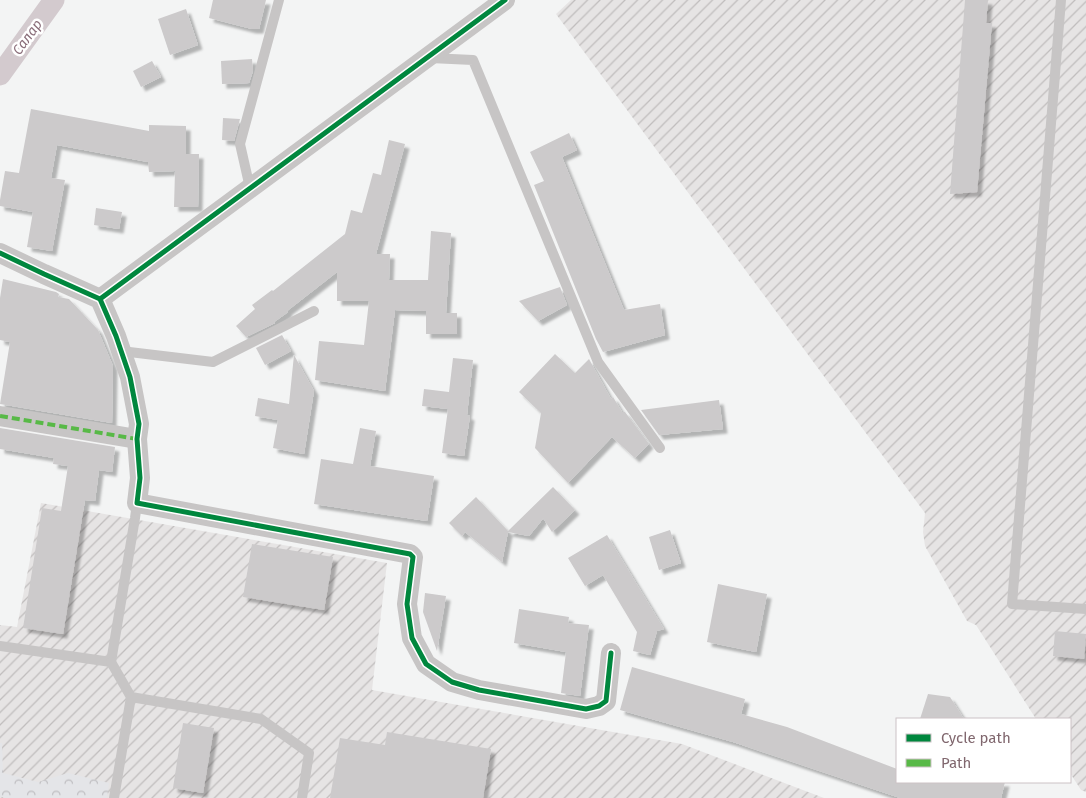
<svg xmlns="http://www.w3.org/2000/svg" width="1086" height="798" font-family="'Fira Sans',sans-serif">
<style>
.industrial{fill:url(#industrial-furrows)}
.forest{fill:url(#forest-crowns)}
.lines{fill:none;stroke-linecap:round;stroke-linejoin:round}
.canal{stroke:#d3cace;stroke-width:21}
.building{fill:#cccacb;filter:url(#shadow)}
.service{stroke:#c7c5c5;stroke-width:10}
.minor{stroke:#c7c5c5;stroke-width:20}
.quiet{stroke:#58b947;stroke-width:4;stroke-dasharray:8 4;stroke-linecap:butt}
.cycleway-casing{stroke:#fff;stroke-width:8}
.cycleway{stroke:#00873e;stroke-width:5}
.labels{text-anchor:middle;stroke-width:5;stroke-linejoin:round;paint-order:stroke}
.water-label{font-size:14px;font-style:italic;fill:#8a6e7a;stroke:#fff}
</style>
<defs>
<pattern id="industrial-furrows" width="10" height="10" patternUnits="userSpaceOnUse" patternTransform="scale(1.25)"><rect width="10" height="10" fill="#e6e4e4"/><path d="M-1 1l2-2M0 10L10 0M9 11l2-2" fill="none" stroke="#c0bdbd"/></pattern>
<pattern id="forest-crowns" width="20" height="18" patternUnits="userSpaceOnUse" patternTransform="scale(1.25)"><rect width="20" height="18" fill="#e4e5e8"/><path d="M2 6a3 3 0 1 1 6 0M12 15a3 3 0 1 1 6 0" fill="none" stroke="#bebdc0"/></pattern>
<filter id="shadow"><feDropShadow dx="4.5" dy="4.5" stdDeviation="1" flood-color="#0004"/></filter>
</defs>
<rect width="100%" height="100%" fill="#f3f4f4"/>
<g class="industrial">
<path d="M571,0H1086V792L1081,790L1070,773V719H1036L976,625L967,621L925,546L923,532L925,513L556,14Z"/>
<path d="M41,503L387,563L372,690L682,744L824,798H0V625L17,627Z"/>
</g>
<path class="forest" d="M0,743H2L3,773L38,782L68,773L109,783L107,798H4L0,796Z"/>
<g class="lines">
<path class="canal" d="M0,75L54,0"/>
</g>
<g class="building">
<path d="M213,0H266L259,29H252L209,18Z"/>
<path d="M965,0H988L986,23H992L977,192L950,194Z"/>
<path d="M186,9L198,45L170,55L158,19Z"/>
<path d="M252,59L253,71L249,83L222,84L221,61Z"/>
<path d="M152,61L161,77L141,87L133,71Z"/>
<path d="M31,109L149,131V125L186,126V154H199L198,207H174L175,171L149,172L148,162L57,145L51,178L65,180L52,251L27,247L33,212L0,206V200L5,171L19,173Z"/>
<path d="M223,118L240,119L234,141L222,140Z"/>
<path d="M569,133L577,150L562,157L624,310L660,304L665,335L603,352L596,339L534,185L544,181L530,152Z"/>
<path d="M389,140L405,144L376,254H390L389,280H428L431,231L451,233L446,313H457V334H426V311L395,310L385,391L315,380L319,341L364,345L369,301H337V272L287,311L288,312L274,322L275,323L246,337L236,326L255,309L252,305L272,290L273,291L345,234L351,210L362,213L373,173L381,175Z"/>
<path d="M96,208L122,212L119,229L94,225Z"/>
<path d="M3,279L56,292L59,294L58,297L69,299L98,330L113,366L112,423L0,404L10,342L0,340V298Z"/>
<path d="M560,287L567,305L538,321L519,301Z"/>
<path d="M282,335L291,351L265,365L256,348Z"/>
<path d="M555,354L575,373L589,359L611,399L613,397L622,412H625L649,444L635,458L612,437L568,483L535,448L541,413L519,392Z"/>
<path d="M294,355L314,391L304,454L273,448L278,420L255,416L258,398L289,404Z"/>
<path d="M453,358L473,360L467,415L470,416L464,456L442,453L448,409L422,406L424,389L449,392Z"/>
<path d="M719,400L723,429L659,435L641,410Z"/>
<path d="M0,428L115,447L112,472L99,470L95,501L85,500L63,634L23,628L42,508L61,511L68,466L53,464L54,458L0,449Z"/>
<path d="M360,428L376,431L370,466L434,476L427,521L314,504L321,459L353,464Z"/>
<path d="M553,487L575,510L552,532L543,518L542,520L529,536L508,532L502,562L465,532L462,536L449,523L476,497L508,531Z"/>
<path d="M670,530L681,563L659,570L649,537Z"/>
<path d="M607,535L664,629L657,631L650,655L633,651L637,632L603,575L585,586L568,558Z"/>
<path d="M252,544L333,557L324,610L243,597Z"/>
<path d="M718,584L767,594L756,652L707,642Z"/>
<path d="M425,593L446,596L437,651L423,612Z"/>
<path d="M519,609L569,617L568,623L589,625L580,696L561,693L566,652L514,643Z"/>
<path d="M1055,631L1086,634L1084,659L1053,656Z"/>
<path d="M632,667L745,699L741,714L787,727L897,769V782H1005L1001,798H900L733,742L620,710Z"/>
<path d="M928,694L950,697L964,719H920Z"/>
<path d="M183,723L214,728L203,793L173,788Z"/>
<path d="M387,732L491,749L483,798H330L340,738L385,745Z"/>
</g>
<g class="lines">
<g class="service">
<path d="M1061,0L1012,604L1086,609"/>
<path d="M430,58L473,60L598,362L660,448"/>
<path d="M250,188L240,144L279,0"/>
<path d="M121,351L213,362L314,311"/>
<path d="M0,646L111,662L135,518L137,503"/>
<path d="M111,662L131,697L261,719L309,753L302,798"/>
<path d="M114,798L131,697"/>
</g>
<g class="minor">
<path d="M0,253L44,274L100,299L116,336L130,377L139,424L137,439L140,478L137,503L410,554L413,557L407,604L412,638L426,664L452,682L479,690L586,709L599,706L606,701L611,653"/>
<path d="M100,299L505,0"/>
<path d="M0,416L137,439"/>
</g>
<path class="quiet" d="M0,416L137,439"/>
<g class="cycleway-casing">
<g id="cycleway">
<path d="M0,253L44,274L100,299L116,336L130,377L139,424L137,439L140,478L137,503L410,554L413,557L407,604L412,638L426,664L452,682L479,690L586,709L599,706L606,701L611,653"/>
<path d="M100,299L505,0"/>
</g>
</g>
<use href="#cycleway" class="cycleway"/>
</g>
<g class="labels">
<g class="water-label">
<text transform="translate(27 37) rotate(-54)" y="5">Салар</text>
</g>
</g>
<rect x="896" y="718" width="175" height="65" fill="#ffffff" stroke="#ccc2c5"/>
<rect x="906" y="734" width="25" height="8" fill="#00873e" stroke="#ccc2c5"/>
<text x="941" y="743" font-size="15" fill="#80676e">Cycle path</text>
<rect x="906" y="759" width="25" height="8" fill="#58b947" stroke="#ccc2c5"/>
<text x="941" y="768" font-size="15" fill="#80676e">Path</text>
</svg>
